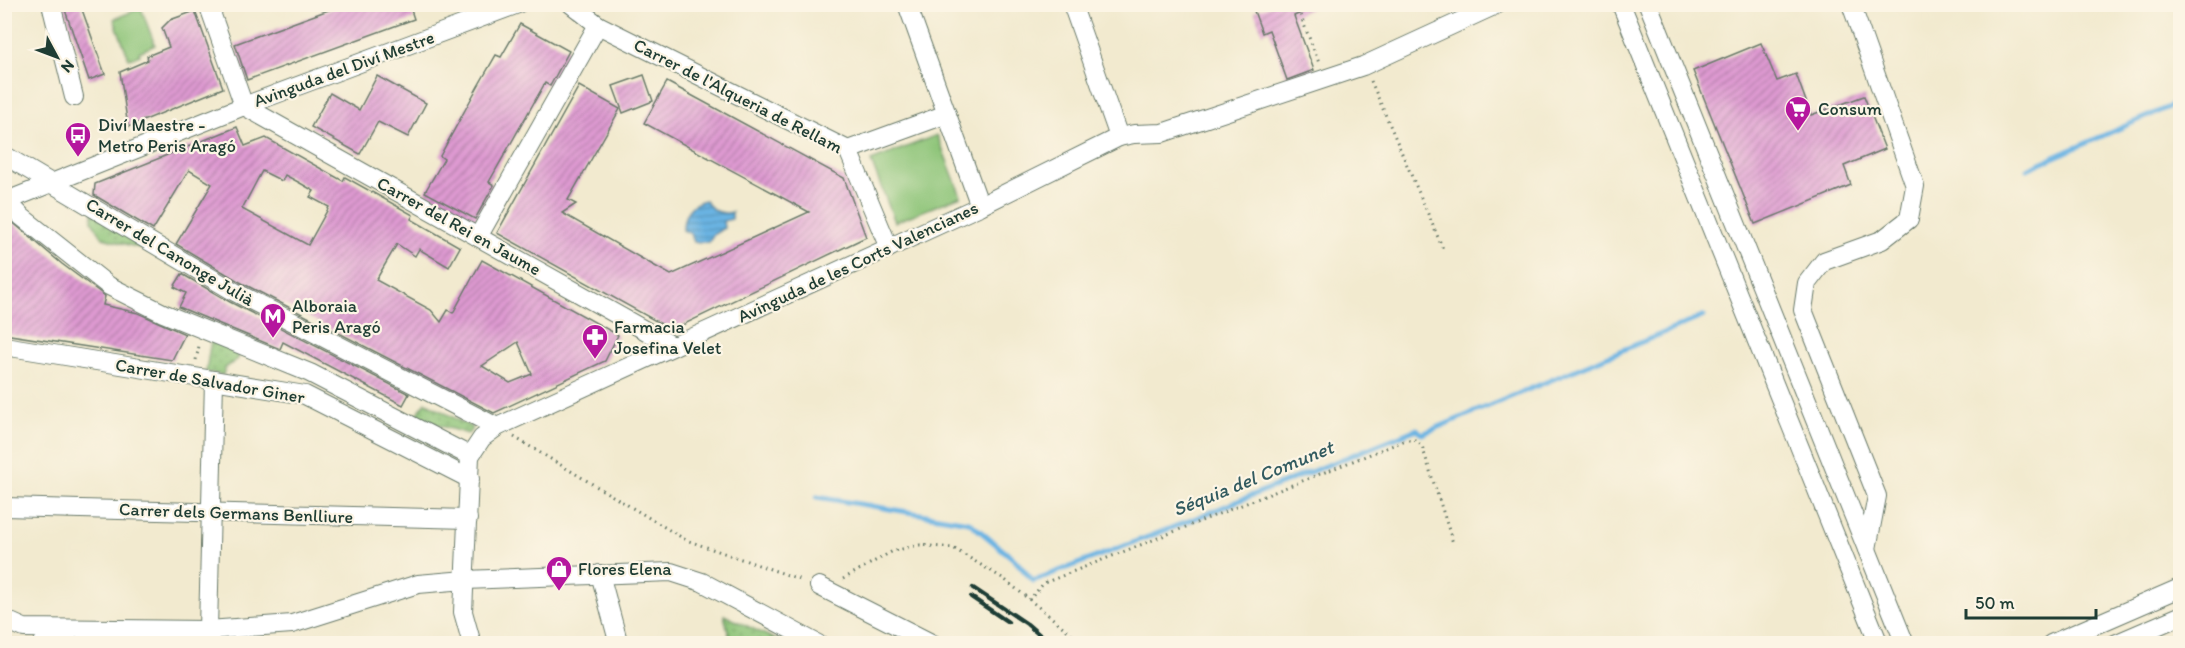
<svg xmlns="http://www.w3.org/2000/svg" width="2185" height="648" font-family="Itim,sans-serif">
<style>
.grass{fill:url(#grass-dots);stroke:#568056;stroke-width:1.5}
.park{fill:#8dc478;stroke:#568056;stroke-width:1.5}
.water{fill:url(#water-rules);stroke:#45788c;stroke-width:1.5}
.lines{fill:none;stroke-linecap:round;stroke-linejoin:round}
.stream{stroke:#6bb4e3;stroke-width:5}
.building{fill:url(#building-hatch);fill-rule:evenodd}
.minor-casing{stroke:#697a6a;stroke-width:20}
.path{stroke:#697a6a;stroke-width:3;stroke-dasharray:1.5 4.5;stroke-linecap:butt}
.minor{stroke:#fff;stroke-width:18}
.rail{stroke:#1f3d34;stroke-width:4.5}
.labels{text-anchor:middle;stroke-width:4.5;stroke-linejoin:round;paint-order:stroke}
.street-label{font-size:18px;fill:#1f3d34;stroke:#fcf5e5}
.poi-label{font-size:18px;fill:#1f3d34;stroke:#fcf5e5;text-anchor:start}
.water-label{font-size:20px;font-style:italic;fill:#325b60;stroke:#fcf5e5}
</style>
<defs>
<pattern id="grass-dots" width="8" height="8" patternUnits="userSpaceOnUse" patternTransform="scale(1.5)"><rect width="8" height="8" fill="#8dc478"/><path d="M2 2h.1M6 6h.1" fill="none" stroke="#73a063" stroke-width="1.8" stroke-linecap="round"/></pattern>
<pattern id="water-rules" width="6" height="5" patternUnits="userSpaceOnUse" patternTransform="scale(1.5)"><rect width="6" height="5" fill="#6bb4e3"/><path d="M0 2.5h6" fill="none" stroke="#5794b9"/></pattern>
<pattern id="building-hatch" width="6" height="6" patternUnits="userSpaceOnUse" patternTransform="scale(1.5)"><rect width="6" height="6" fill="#de9ad1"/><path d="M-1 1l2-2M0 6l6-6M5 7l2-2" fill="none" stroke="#b37faa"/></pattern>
</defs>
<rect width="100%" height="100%" fill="#fcf5e5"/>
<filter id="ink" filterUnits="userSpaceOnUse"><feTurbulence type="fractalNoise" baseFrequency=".0167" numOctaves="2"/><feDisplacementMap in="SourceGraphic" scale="12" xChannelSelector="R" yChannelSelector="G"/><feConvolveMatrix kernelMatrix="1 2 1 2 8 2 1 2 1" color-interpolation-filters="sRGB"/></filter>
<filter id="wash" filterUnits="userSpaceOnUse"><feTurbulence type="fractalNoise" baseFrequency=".008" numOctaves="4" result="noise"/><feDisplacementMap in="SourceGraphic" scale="24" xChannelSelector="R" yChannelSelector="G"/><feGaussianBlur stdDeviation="1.35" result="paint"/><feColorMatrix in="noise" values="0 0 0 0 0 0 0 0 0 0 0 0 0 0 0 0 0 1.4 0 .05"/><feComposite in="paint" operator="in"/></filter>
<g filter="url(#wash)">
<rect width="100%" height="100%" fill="#f2eacf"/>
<g class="grass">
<path d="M93,212L162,254L103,238L92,221Z"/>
<path d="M211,339L241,346L238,359L225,368L223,375L206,372Z"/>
<path d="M425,402L473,428L468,434L431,423L417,415Z"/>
<path d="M724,615L783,643H731Z"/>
</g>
<g class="park">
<path d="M141,8L155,45L139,52L140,55L129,59L114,19Z"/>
<path d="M937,135L961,196L895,222L871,161Z"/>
</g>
<path class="water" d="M705,200C711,210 720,215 732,212V219L723,221L724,228L714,234L709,242H694L691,234L683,230C683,215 689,204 705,200Z"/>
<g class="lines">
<g class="stream">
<path d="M2027,169L2180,102"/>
<path d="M817,497L969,522L1015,560L1033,581L1166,530L1417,429L1422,434L1704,316"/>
</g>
</g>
<g id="blocks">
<g class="building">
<path d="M63,4H80L105,74L89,80Z"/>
<path d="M345,4H409L414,19L247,80L235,44Z"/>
<path d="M1276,4H1322L1294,16L1314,70L1287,80L1269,30L1262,33L1254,11Z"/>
<path d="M195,11L223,88L128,127L120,72L148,60L147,56L169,47L162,28L170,20Z"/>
<path d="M520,24L569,51L550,86L545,83L489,182L494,185L475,219L425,192L444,159L440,156L477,88L496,55L501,57Z"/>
<path d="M1761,43L1777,81L1796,74L1811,115L1864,96L1885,149L1844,166L1851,185L1755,224L1693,71Z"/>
<path d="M644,75L653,101L623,113L613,86Z"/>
<path d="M377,76L426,103L408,137L378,122L360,154L311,127L330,93L359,110Z"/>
<path d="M667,82L844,178L866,237L672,330L497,233L579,86L620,109L568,200L576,204L562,213L653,265L671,275L809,212L644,123Z"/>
<path d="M237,127L245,146L266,138L343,181L345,177L413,215L411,219L460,247L449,267L419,249L415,256L397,244L376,280L431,310L441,322L448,310L453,313L482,260L618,335L605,361L494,413L240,282L176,244L212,184L189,170L153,230L94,195L95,184ZM262,171L282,181L285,175L300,183L314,191L310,197L329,207L308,245L242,209ZM518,342L532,374L510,383L482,366Z"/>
<path d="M4,215L62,264L105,296L103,305L138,313L185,334L172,360L4,334Z"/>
<path d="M182,274L230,302L409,394L403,405L283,342L280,349L179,307L186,293L174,287Z"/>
</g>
</g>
</g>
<g filter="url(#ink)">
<use href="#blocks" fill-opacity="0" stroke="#697a6a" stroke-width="1.5"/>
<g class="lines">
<g class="minor-casing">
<g id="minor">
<path d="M51,4L74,97"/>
<path d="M208,4L244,106L673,346"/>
<path d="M571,4L598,25L848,150L889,248"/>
<path d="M907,4L980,206"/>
<path d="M1072,4L1119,137"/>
<path d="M1621,4L1879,644"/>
<path d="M1648,4L1905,644"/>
<path d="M1851,4L1915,186L1909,219L1882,240L1824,261L1807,283L1803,310L1877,496L1867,549"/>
<path d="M848,150L947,114"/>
<path d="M4,155L235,292L497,427"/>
<path d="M4,198L22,217L109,286L163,313L310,373L470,456"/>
<path d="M4,202L244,106L518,4"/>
<path d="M478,237L598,25"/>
<path d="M4,346L305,395L470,479"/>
<path d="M4,507L468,519"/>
<path d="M600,574L618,641"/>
<path d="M819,586L933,644"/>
<path d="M4,619L24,628L208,630L292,624L418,584L465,580L671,572L702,582L818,644"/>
<path d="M42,644L70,631"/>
<path d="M212,644L208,630L214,380"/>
<path d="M472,644L463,612L470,456L482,438L497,427L980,206L1119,137L1134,134L1162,133L1363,66L1498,4"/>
<path d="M2051,644L2180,588"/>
<path d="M2115,644L2180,616"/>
</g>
</g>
<g class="path">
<path d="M1296,4L1319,63"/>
<path d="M1371,81L1443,249"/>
<path d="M196,360L199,346"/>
<path d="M514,437L686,540L802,580"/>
<path d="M843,579L893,551L920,545L953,548L1004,579L1084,644"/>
<path d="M1029,600L1044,583L1406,440H1415L1422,446L1453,543"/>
</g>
<use href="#minor" class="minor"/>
<g class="rail">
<path d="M973,588L1027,624L1050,644"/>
<path d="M971,597L1008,622"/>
</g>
</g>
</g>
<defs>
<g id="supermarket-pin" transform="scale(1.35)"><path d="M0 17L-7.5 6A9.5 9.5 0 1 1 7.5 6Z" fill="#b5179e" stroke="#fcf5e5"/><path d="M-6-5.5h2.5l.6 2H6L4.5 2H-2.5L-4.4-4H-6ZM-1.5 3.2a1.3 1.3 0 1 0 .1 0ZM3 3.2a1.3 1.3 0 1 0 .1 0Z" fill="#fff"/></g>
<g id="bus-pin" transform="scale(1.35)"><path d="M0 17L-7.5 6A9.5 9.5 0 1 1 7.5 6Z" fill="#b5179e" stroke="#fcf5e5"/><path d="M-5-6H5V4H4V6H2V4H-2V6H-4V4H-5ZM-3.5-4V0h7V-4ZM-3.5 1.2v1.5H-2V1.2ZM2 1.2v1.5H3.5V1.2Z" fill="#fff"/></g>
<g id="metro-pin" transform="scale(1.35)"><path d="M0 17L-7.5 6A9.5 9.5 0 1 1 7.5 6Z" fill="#b5179e" stroke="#fcf5e5"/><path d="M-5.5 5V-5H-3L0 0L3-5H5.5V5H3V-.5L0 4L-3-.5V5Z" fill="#fff"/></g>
<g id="pharmacy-pin" transform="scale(1.35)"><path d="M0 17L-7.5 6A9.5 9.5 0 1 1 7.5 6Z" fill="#b5179e" stroke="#fcf5e5"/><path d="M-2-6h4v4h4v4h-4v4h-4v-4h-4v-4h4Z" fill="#fff"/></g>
<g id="shop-pin" transform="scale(1.35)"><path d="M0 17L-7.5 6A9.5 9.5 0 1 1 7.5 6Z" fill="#b5179e" stroke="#fcf5e5"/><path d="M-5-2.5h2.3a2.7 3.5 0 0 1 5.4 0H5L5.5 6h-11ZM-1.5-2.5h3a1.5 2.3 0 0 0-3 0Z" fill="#fff"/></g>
</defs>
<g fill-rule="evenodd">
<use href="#supermarket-pin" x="1798" y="109"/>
<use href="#bus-pin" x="78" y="135"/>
<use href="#metro-pin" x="273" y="316"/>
<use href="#pharmacy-pin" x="595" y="337"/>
<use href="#shop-pin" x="559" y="569"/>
</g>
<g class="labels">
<g class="street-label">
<text transform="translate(344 69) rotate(-20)" y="6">Avinguda del Diví Mestre</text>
<text transform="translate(738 96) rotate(27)" y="6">Carrer de l'Alqueria de Rellam</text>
<text transform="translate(459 226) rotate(29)" y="6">Carrer del Rei en Jaume</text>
<text transform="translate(170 252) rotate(31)" y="6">Carrer del Canonge Julià</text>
<text transform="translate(858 262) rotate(-25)" y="6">Avinguda de les Corts Valencianes</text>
<text transform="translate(210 381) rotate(10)" y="6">Carrer de Salvador Giner</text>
<text transform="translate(236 513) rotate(2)" y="6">Carrer dels Germans Benlliure</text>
</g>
<g class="poi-label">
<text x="1818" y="115">Consum</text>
<text x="98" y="131">Diví Maestre -<tspan x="98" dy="21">Metro Peris Aragó</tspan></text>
<text x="292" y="312">Alboraia<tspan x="292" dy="21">Peris Aragó</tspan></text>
<text x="614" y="333">Farmacia<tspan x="614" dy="21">Josefina Velet</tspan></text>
<text x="578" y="575">Flores Elena</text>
</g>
<g class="water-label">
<text transform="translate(1253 478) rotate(-22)" y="7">Séquia del Comunet</text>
</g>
</g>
<rect width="2185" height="648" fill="none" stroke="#fcf5e5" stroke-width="24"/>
<g transform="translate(57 57) rotate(131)" stroke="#fcf5e5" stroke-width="4.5" paint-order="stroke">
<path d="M0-4.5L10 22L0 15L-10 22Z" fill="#1f3d34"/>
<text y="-9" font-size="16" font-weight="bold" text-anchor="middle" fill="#1f3d34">N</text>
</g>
<path d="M1966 609v9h130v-9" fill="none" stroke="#1f3d34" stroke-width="3"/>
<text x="1975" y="609" font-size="18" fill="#1f3d34" stroke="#fcf5e5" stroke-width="4.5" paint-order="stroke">50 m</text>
</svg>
